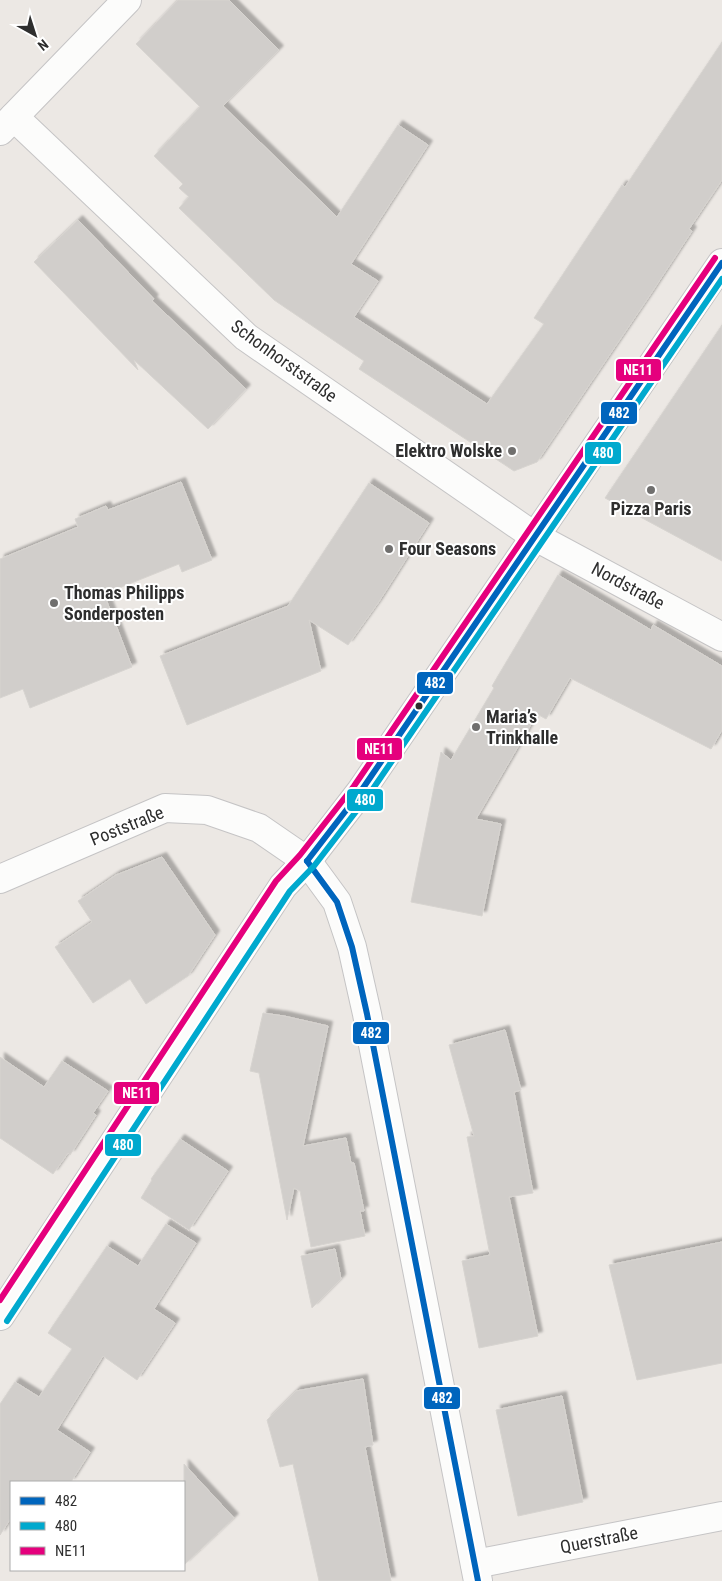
<svg xmlns="http://www.w3.org/2000/svg" width="722" height="1581" font-family="'Roboto Condensed',sans-serif">
<style>
.building{fill:#d1cecb;stroke:#d7d4d0;filter:url(#shadow)}
.lines{fill:none;stroke-linecap:round;stroke-linejoin:round}
.minor-casing{stroke:#c5c4c5;stroke-width:30}
.minor{stroke:#fcfcfb;stroke-width:28}
.bus-1-casing{stroke:#fff;stroke-width:10}
.bus-2-casing{stroke:#fff;stroke-width:10}
.bus-3-casing{stroke:#fff;stroke-width:10}
.bus-1{stroke:#0065bd;stroke-width:6}
.bus-2{stroke:#00a9ce;stroke-width:6}
.bus-3{stroke:#e5007d;stroke-width:6}
.poi-dot{fill:#706f6e;stroke:#fff;stroke-width:2}
.bus-dot{fill:#2e2e2e;stroke:#fff;stroke-width:2}
.labels{text-anchor:middle;stroke-width:4;stroke-linejoin:round;paint-order:stroke}
.street-label{font-size:18px;fill:#2e2e2e;stroke:#fff}
.poi-label{font-size:18px;font-weight:bold;fill:#2e2e2e;stroke:#fff;text-anchor:start}
.line-badge{stroke:#fff;stroke-width:2}
.badge-label{font-size:14px;text-anchor:middle;font-weight:bold;fill:#fff}
</style>
<defs>
<filter id="shadow"><feDropShadow dx="4.5" dy="-4.5" stdDeviation="1" flood-color="#0004"/></filter>
</defs>
<rect width="100%" height="100%" fill="#ece8e4"/>
<g class="building">
<path d="M178,0H229L279,50L223,106L337,217L398,125L428,145L351,264L378,281L354,317L487,404L544,324L534,318L622,185L625,187L722,42V180L689,229L692,231L648,298L537,462L514,471L359,369L364,361L274,300L179,208L189,197L179,188L183,184L154,156L200,107L136,44Z"/>
<path d="M78,220L154,299L152,301L246,389L208,429L134,360L138,370L34,262Z"/>
<path d="M722,325V561L605,498Z"/>
<path d="M181,482L212,560L182,572L179,564L104,594L132,667L30,708L23,689L0,698V559L78,527L75,519L106,506L108,510Z"/>
<path d="M369,483L429,523L378,603L348,645L309,620L321,671L187,725L160,656L288,606Z"/>
<path d="M558,575L651,630L653,625L722,666V730L711,749L570,678L546,719L537,714L476,819L501,824L482,916L411,902L441,752L451,760L494,688L492,686Z"/>
<path d="M162,857L215,935L188,976L146,1004L130,979L93,1003L55,947L92,922L78,901L116,875Z"/>
<path d="M263,1013L284,1016L328,1026L303,1146L346,1138L351,1163H354L364,1211H360L365,1236L311,1247L300,1191L294,1188L287,1220L259,1073L250,1071Z"/>
<path d="M505,1030L521,1090L514,1092L533,1193L509,1197L538,1336L479,1348L462,1261L490,1255L467,1137L474,1136L449,1045Z"/>
<path d="M0,1057L44,1087L62,1061L108,1091L93,1113L96,1115L70,1155L68,1153L53,1174L0,1138Z"/>
<path d="M180,1139L228,1171L189,1230L141,1198L152,1180L151,1179Z"/>
<path d="M166,1224L196,1243L154,1309L175,1323L137,1380L103,1356L57,1430L90,1452L71,1482H11V1518L0,1535V1404L15,1382L39,1397L72,1349L48,1333L107,1246L138,1266Z"/>
<path d="M722,1242V1363L637,1380L609,1265Z"/>
<path d="M335,1249L341,1279L312,1308L301,1256Z"/>
<path d="M363,1379L373,1445L365,1447L391,1581H319L293,1464L280,1467L267,1420L296,1391Z"/>
<path d="M562,1396L583,1502L518,1516L496,1410Z"/>
<path d="M184,1464L234,1518L184,1565Z"/>
</g>
<g class="lines">
<g class="minor-casing">
<g id="minor">
<path d="M14,117L246,337L534,536L722,637"/>
<path d="M0,131L127,0"/>
<path d="M0,879L165,808L207,810L259,828L307,861L337,902L352,947L367,1014L478,1581"/>
<path d="M0,1316L283,886L307,861L361,791L722,263"/>
<path d="M475,1564L722,1516"/>
</g>
</g>
<use href="#minor" class="minor"/>
<g class="bus-1-casing">
<g id="bus-1">
<path d="M307,861L337,902L352,947L367,1014L478,1581"/>
<path d="M307,861L361,791L722,263"/>
</g>
</g>
<g class="bus-2-casing">
<path id="bus-2" d="M7,1321L290,891L314,866L368,796L722,279"/>
</g>
<g class="bus-3-casing">
<path id="bus-3" d="M0,1300L276,881L300,855L354,786L715,258"/>
</g>
<use href="#bus-1" class="bus-1"/>
<use href="#bus-2" class="bus-2"/>
<use href="#bus-3" class="bus-3"/>
</g>
<g class="poi-dot">
<circle cx="512" cy="451" r="5"/>
<circle cx="651" cy="490" r="5"/>
<circle cx="389" cy="549" r="5"/>
<circle cx="54" cy="603" r="5"/>
<circle cx="476" cy="727" r="5"/>
</g>
<circle class="bus-dot" cx="419" cy="706" r="4.5"/>
<g class="labels">
<g class="street-label">
<text transform="translate(284 361) rotate(36)" y="6">Schonhorststraße</text>
<text transform="translate(628 586) rotate(28)" y="6">Nordstraße</text>
<text transform="translate(127 826) rotate(-22)" y="6">Poststraße</text>
<text transform="translate(599 1540) rotate(-11)" y="6">Querstraße</text>
</g>
<g class="poi-label">
<text x="502" y="457" text-anchor="end">Elektro Wolske</text>
<text x="651" y="515" text-anchor="middle">Pizza Paris</text>
<text x="399" y="555">Four Seasons</text>
<text x="64" y="599">Thomas Philipps<tspan x="64" dy="21">Sonderposten</tspan></text>
<text x="486" y="723">Maria’s<tspan x="486" dy="21">Trinkhalle</tspan></text>
</g>
</g>
<g class="line-badge">
<rect x="615" y="358" width="47" height="24" rx="5" fill="#e5007d"/>
<rect x="600" y="401" width="38" height="24" rx="5" fill="#0065bd"/>
<rect x="584" y="441" width="38" height="24" rx="5" fill="#00a9ce"/>
<rect x="416" y="671" width="38" height="24" rx="5" fill="#0065bd"/>
<rect x="356" y="737" width="47" height="24" rx="5" fill="#e5007d"/>
<rect x="346" y="788" width="38" height="24" rx="5" fill="#00a9ce"/>
<rect x="352" y="1021" width="38" height="24" rx="5" fill="#0065bd"/>
<rect x="113" y="1081" width="47" height="24" rx="5" fill="#e5007d"/>
<rect x="104" y="1133" width="38" height="24" rx="5" fill="#00a9ce"/>
<rect x="423" y="1386" width="38" height="24" rx="5" fill="#0065bd"/>
</g>
<g class="badge-label">
<text x="638" y="375">NE11</text>
<text x="619" y="418">482</text>
<text x="603" y="458">480</text>
<text x="435" y="688">482</text>
<text x="379" y="754">NE11</text>
<text x="365" y="805">480</text>
<text x="371" y="1038">482</text>
<text x="137" y="1098">NE11</text>
<text x="123" y="1150">480</text>
<text x="442" y="1403">482</text>
</g>
<rect x="10" y="1481" width="175" height="90" fill="#ffffff" stroke="#ababab"/>
<rect x="20" y="1497" width="25" height="8" fill="#0065bd" stroke="#ababab"/>
<text x="55" y="1506" font-size="15" fill="#2e2e2e">482</text>
<rect x="20" y="1522" width="25" height="8" fill="#00a9ce" stroke="#ababab"/>
<text x="55" y="1531" font-size="15" fill="#2e2e2e">480</text>
<rect x="20" y="1547" width="25" height="8" fill="#e5007d" stroke="#ababab"/>
<text x="55" y="1556" font-size="15" fill="#2e2e2e">NE11</text>
<g transform="translate(35 35) rotate(141)" stroke="#ffffff" stroke-width="4" paint-order="stroke">
<path d="M0-4L9 19L0 12L-9 19Z" fill="#2e2e2e"/>
<text y="-8" font-size="14" font-weight="bold" text-anchor="middle" fill="#2e2e2e">N</text>
</g>
</svg>
